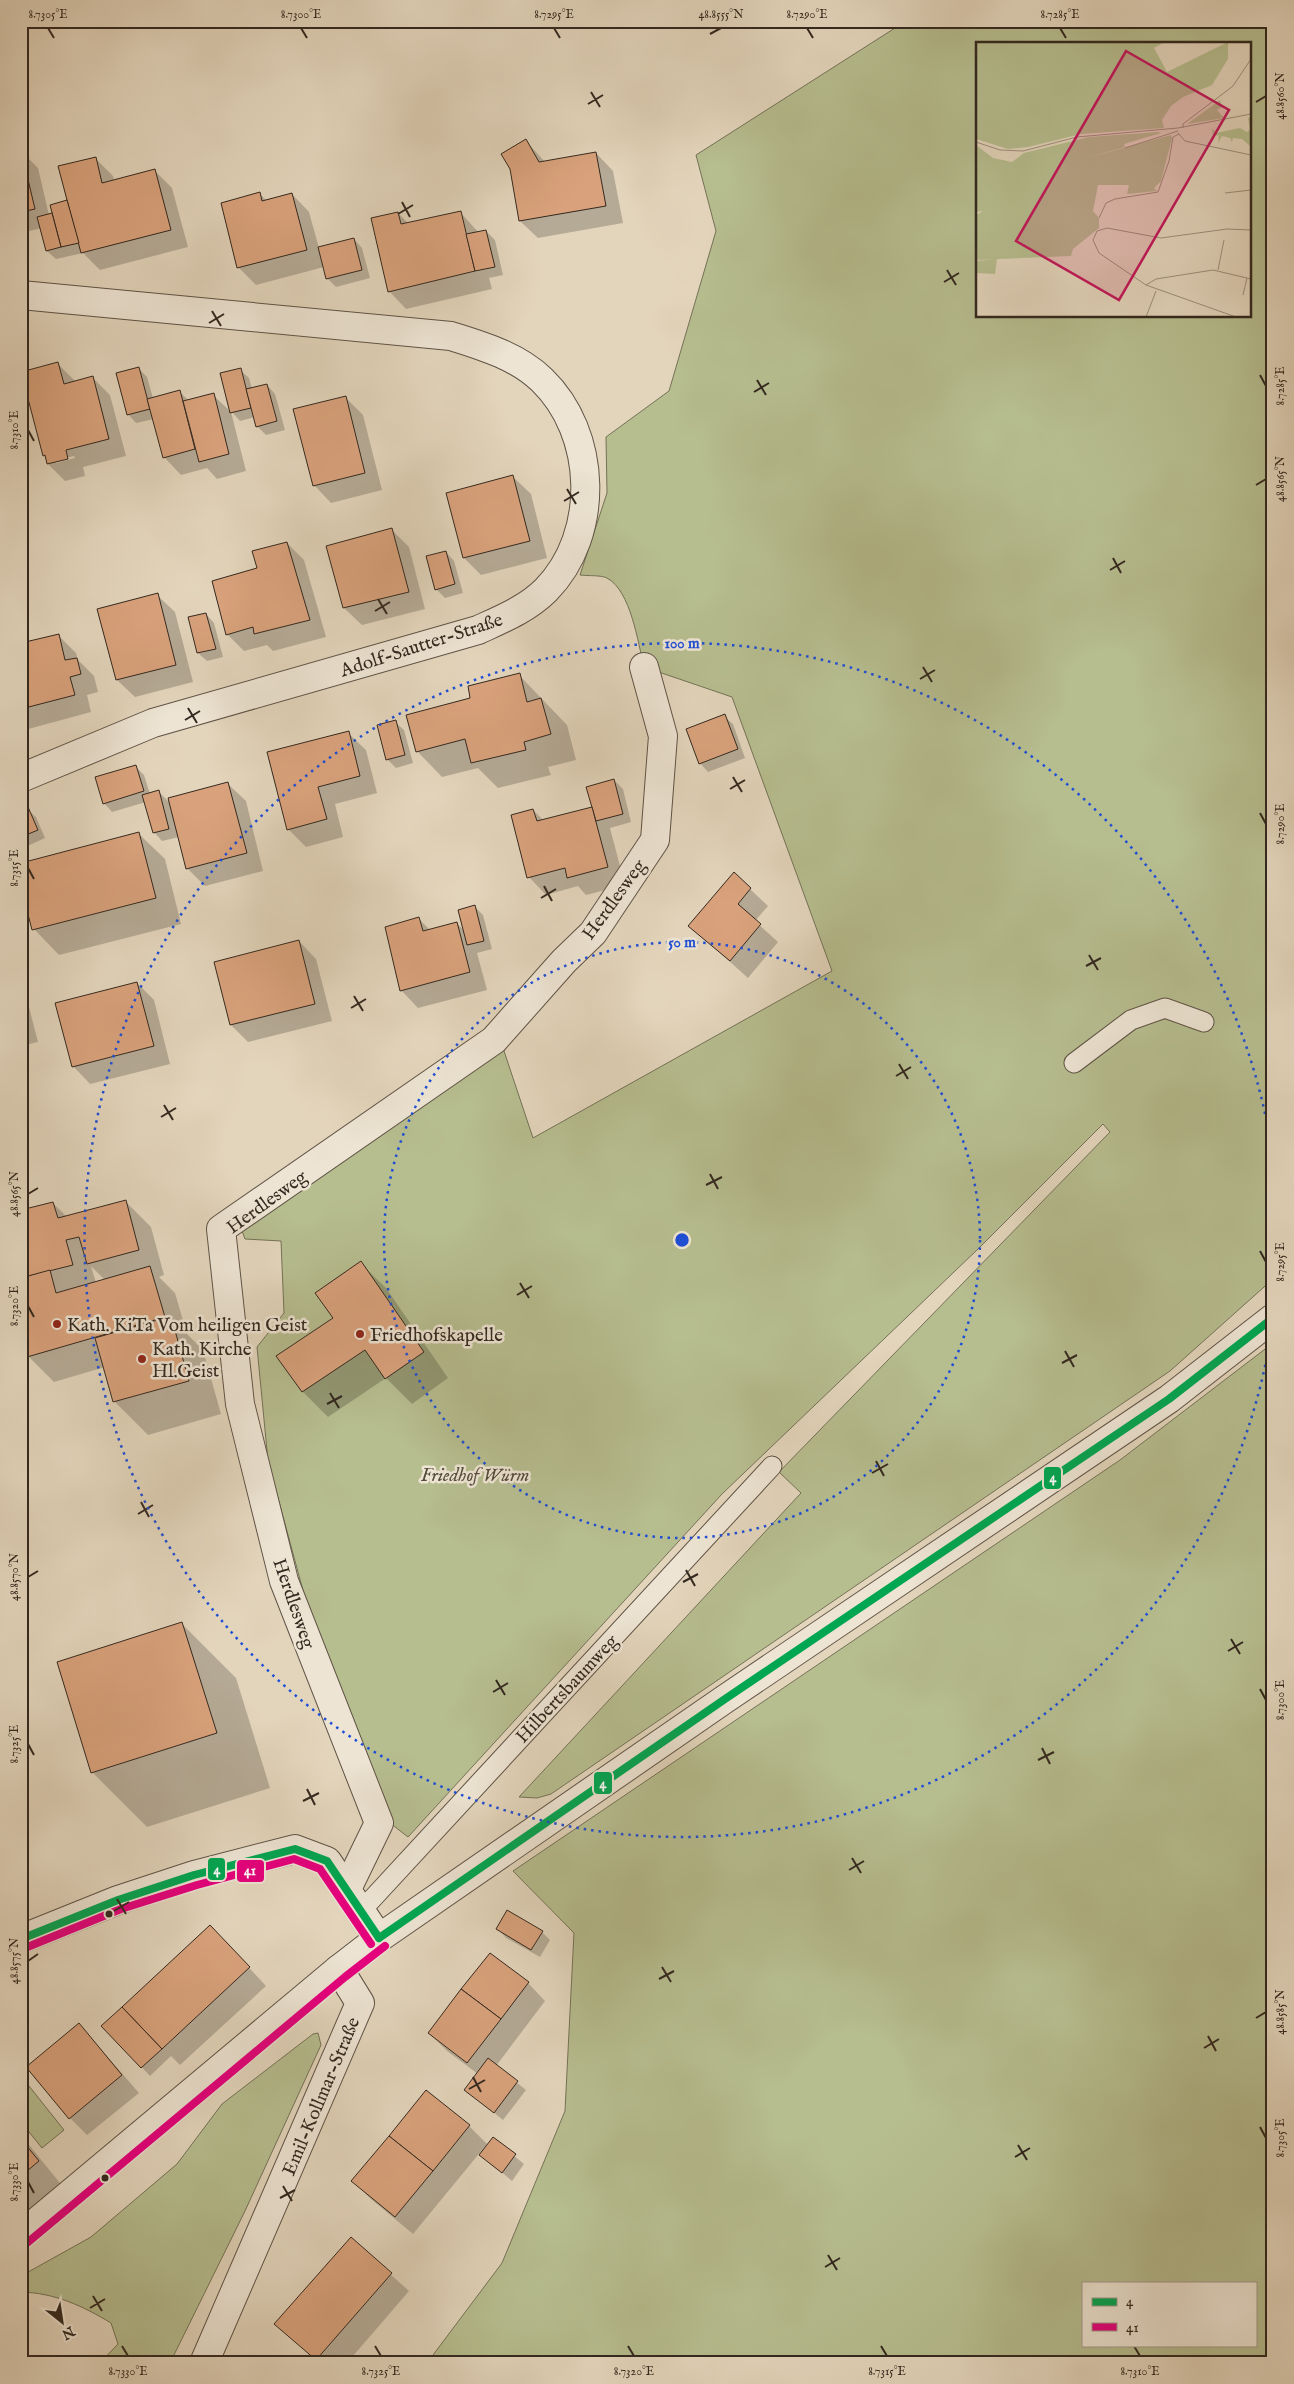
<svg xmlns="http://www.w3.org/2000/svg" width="1294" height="2384" font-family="'IM FELL English',serif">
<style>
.green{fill:#b6bd8f;stroke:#747257;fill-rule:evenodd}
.shadow{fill:#0003;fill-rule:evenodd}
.building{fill:#d9a27c;stroke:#33281f}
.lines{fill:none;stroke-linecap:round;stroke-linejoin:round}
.service-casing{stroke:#5f5346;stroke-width:21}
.minor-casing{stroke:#5f5346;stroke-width:30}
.tertiary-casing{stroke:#5f5346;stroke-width:30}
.service{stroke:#ede4d3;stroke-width:19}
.minor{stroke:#ede4d3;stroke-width:28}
.tertiary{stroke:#ede4d3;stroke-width:28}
.bus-1-casing{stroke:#ede4d3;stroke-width:11}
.bus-2-casing{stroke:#ede4d3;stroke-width:11}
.bus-1{stroke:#00a651;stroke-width:8}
.bus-2{stroke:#e5007d;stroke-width:8}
.ticks{fill:none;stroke:#33281f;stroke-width:2}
.ring{fill:none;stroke:#1d4ed8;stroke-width:2.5;stroke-dasharray:2.5 5}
.poi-dot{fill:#8f2418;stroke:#ede4d3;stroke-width:2}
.bus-dot{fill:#33281f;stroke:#ede4d3;stroke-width:2}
.labels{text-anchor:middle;stroke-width:5;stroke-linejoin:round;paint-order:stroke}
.street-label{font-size:19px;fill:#33281f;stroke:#ede4d3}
.poi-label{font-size:19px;fill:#33281f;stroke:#ede4d3;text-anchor:start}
.park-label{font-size:19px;font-style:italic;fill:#544d3b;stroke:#ede4d3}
.inset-road{fill:none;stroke:#9d907d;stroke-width:1}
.view{fill:#c2185b;fill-opacity:0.15;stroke:#c2185b;stroke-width:2.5}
.inset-edge{fill:none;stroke:#33281f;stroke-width:2.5}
.centre{fill:#1d4ed8;stroke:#ede4d3;stroke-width:2.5}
.ring-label{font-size:15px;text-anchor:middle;font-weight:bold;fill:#1d4ed8;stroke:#ede4d3;stroke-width:5;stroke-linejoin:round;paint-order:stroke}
.line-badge{stroke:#ede4d3;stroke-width:2}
.badge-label{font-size:14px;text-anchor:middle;font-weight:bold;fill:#fff}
.neatline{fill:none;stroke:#33281f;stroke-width:2}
.ticks-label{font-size:12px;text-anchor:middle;fill:#33281f}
</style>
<rect width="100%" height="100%" fill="#e3d5bc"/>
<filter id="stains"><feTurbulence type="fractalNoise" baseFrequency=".004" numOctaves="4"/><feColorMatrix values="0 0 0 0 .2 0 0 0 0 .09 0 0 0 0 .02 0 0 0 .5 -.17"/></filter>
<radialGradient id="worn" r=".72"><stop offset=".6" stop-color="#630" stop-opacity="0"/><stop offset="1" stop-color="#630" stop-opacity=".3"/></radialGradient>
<g class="green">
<path d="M906,21H1273V1279L1170,1371L551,1794L537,1798L519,1797L801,1493L779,1472L1110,1132L1103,1124L978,1249L722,1494L408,1837L385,1819L308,1609L268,1461L257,1347L284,1313L281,1241L245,1239L241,1228L502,1045L533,1138L832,971L732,697L644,667C638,643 631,591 607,578C601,575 588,576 580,575L607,493L606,437L669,391L716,231L696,155ZM978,44H1250V316H978Z"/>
<path d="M1273,1343V2363H427L502,2263L565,2111L574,1933L513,1871L1120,1460ZM1083,2283H1255V2345H1083Z"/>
<path d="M318,2033L321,2045L245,2211L170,2363H100L118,2344L111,2323C83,2306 55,2293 21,2292V2276L91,2237L177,2164L222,2104L313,2034Z"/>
<path d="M21,2076L64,2130L42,2148L21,2122Z"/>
</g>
<g class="shadow">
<path d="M526,141L545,162L596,153L613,171L623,223L538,238L520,221L511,169Z"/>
<path d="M21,151L38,168L49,215L69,201L95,158L113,176L114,181L155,171L172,188L188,247L100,270L83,253L56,259L47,251L42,228L21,233Z"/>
<path d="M260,194L267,201L292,194L309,212L319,248L354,239L362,248L370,278L336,287L327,278L324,267L256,285L238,267Z"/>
<path d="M460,212L479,233L486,231L495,240L503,275L489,278L492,289L406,309L389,291L398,213L409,224Z"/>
<path d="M58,364L76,382L93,378L110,395L126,456L83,467L85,476L65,481L48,464L44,455ZM74,456L75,458L56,463V460Z"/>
<path d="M139,369L147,377L153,398L180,392L189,401L213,395L231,412L246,471L217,479L207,468L181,475L164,457L154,419L136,423L128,414Z"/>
<path d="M240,370L249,378L252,389L267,385L275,394L285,430L266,435L257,426L255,417L240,421L232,412Z"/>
<path d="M345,397L363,415L382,490L331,503L314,485Z"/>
<path d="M513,477L531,494L547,558L481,575L464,558Z"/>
<path d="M392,530L409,547L425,609L362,625L344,608Z"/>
<path d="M287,543L304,560L326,637L273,651L267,645L244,651L227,634L258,569Z"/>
<path d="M446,552L454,561L463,593L445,598L436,589Z"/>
<path d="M157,595L175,612L193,682L135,697L117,680Z"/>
<path d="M206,614L214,623L223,657L207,661L198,653Z"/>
<path d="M58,635L76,653L78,660L94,676L98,692L87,695L91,712L21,731V644Z"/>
<path d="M519,675L567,725L576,760L548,767L551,775L498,788L478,768L442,777L417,751L472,699Z"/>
<path d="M724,716L733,724L745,758L708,772L700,763Z"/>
<path d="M395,722L404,730L413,763L396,768L387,759Z"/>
<path d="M348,733L366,750L377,793L335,804L343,837L306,847L288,829Z"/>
<path d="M135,766L144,775L150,794L159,792L170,803L228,784L246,801L263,871L205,886L187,868L179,837L162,841L154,832L146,802L112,812L104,803Z"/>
<path d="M614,780L623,789L631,822L610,828L625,885L586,895L578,886L546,895L529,877L533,810L544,821L593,808Z"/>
<path d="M27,809L36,817L45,838L21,849V811Z"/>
<path d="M139,834L165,859L181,924L59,955L34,929Z"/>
<path d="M750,889L768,906L755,921L778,942L748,978L690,926Z"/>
<path d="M475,907L483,915L492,949L477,953L487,990L418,1008L401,990L419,919L430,930L457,923L465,932Z"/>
<path d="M299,941L316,959L332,1021L248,1042L231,1025Z"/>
<path d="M21,976L38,1042L21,1046Z"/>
<path d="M137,983L154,1000L170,1064L90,1084L73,1066Z"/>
<path d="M125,1201L151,1227L164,1275L159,1277L175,1293L187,1334L203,1350L221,1414L148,1435L115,1402L105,1367L54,1382L28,1356L53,1203L67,1217ZM91,1266L105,1280L96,1283Z"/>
<path d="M360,1263L386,1288L448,1378L412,1404L386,1378L328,1417L302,1391Z"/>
<path d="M182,1624L236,1678L270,1788L147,1827L92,1772Z"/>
<path d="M498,1929L542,1932L550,1940L540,1957L506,1938Z"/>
<path d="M227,1944L266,1986L180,2065L171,2056L150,2076L103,2026Z"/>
<path d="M490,1955L528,1983L545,2001L496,2066L526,2090L503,2120L466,2090L478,2074L447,2051L429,2033Z"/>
<path d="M79,2024L139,2093L87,2135L70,2118Z"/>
<path d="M427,2092L469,2126L487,2144L413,2234L371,2199L353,2181Z"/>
<path d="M21,2135L64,2188L21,2223Z"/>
<path d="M493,2139L524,2164L512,2181L481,2155Z"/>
<path d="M351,2239L409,2291L347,2363H318L276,2324Z"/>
</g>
<g class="building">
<path d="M526,139L539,162L596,152L606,206L519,221L510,169L501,154Z"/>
<path d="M21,150L35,209L21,212Z"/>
<path d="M96,157L102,183L155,169L171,230L81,253L58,166Z"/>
<path d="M260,192L262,201L292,193L307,250L237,268L221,203Z"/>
<path d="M67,200L79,243L61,247L50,205Z"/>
<path d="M461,211L475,271L388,292L371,218L398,212L401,224Z"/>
<path d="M52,213L61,247L46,251L37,217Z"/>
<path d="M486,230L495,267L475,271L466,234Z"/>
<path d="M354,238L362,270L326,279L318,247Z"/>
<path d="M58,362L64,384L93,376L109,439L66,450L68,459L47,464L45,455L43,456L21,372Z"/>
<path d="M139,367L150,409L127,415L116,373Z"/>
<path d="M241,368L251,408L230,413L220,373Z"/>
<path d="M267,384L277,421L256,427L246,389Z"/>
<path d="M180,390L195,449L163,458L147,399Z"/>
<path d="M214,393L229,454L199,462L183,401Z"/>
<path d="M346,396L365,473L313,486L293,409Z"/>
<path d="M513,475L530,541L463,558L446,493Z"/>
<path d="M392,528L409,592L343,608L326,546Z"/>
<path d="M287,542L310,620L254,634L253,627L226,635L212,581L257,568L252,551Z"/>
<path d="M446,551L455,584L435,590L426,556Z"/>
<path d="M158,593L176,665L116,680L97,609Z"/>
<path d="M206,613L216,649L197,653L188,617Z"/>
<path d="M59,634L65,660L77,658L81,674L70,677L75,695L21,709V643Z"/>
<path d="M520,673L527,702L541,698L551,734L524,742L526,750L471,763L465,739L416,752L406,715L470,698L468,686Z"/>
<path d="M725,714L738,749L699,764L686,729Z"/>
<path d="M396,720L405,755L386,760L377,725Z"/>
<path d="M349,731L360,776L318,787L327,819L287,830L267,752Z"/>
<path d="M136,765L144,791L103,804L95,777Z"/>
<path d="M614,779L623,814L596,821L586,787Z"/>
<path d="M228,782L247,853L186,869L168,798Z"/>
<path d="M159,790L169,829L153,833L142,795Z"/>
<path d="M28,807L38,830L21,837V810Z"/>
<path d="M592,807L608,867L567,878L565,868L527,878L511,815L533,809L537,821Z"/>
<path d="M139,832L156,898L32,930L21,887V863Z"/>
<path d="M734,872L751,888L738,904L761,924L730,961L688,926Z"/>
<path d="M475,905L484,941L467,945L458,910Z"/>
<path d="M419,917L423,931L457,922L470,972L400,991L385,927Z"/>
<path d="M299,940L315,1004L230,1025L214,962Z"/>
<path d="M137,982L154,1046L72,1067L55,1003Z"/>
<path d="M126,1200L139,1250L87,1264L79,1237L66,1240L73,1265L21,1278V1210L53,1202L58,1218Z"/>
<path d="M361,1261L424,1352L385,1379L365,1350L302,1392L276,1356L333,1318L315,1293Z"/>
<path d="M150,1266L165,1317L27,1357L21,1336V1278L50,1270L56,1293Z"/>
<path d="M171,1316L189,1381L113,1402L95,1338Z"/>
<path d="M182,1622L217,1733L91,1773L57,1662Z"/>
<path d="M507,1910L543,1931L531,1950L496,1929Z"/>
<path d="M210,1925L250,1967L162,2049L122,2007Z"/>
<path d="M490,1953L529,1982L501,2019L461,1989Z"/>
<path d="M461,1989L501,2019L467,2063L428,2033Z"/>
<path d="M122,2007L162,2049L141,2068L101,2026Z"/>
<path d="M79,2023L122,2075L69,2119L26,2067Z"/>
<path d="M488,2058L518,2081L494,2113L464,2090Z"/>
<path d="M426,2090L470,2125L433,2171L389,2136Z"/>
<path d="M389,2136L433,2171L395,2217L351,2181Z"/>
<path d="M493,2137L516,2154L502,2173L479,2155Z"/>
<path d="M21,2139L39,2161L21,2176Z"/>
<path d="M351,2237L392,2273L316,2360L274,2324Z"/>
</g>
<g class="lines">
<g class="service-casing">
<g id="service">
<path d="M1074,1063L1131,1020L1165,1008L1204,1022"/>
<path d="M361,1911L772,1466"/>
</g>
</g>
<g class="minor-casing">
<g id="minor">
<path d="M21,295L451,336C483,346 517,356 542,380C597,433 601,534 546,590C527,609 502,619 478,630L153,723L21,778"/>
<path d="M347,1889L379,1823L284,1581L240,1404L221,1229L494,1040L564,961L593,933L655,840L663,736L644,667"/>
<path d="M21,1939L118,1900L194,1875L295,1849L327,1861L379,1938"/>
<path d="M204,2363L360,2003L339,1969"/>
</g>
</g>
<g class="tertiary-casing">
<path id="tertiary" d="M21,2235L339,1969L379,1938L725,1699L1169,1399L1273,1318"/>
</g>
<use href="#service" class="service"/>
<use href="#minor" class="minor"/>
<use href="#tertiary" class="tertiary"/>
<g class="bus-1-casing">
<g id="bus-1">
<path d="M379,1938L725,1699L1169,1399L1273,1318"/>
<path d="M21,1939L118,1900L194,1875L295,1849L327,1861L379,1938"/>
</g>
</g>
<g class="bus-2-casing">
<g id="bus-2">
<path d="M25,1948L121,1909L197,1885L294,1859L320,1869L371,1944"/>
<path d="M27,2243L345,1977L385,1946"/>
</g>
</g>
<use href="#bus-1" class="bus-1"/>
<use href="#bus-2" class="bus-2"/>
</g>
<path class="ticks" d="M48,28L54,38M301,28L307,38M554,28L560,38M807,28L813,38M1060,28L1066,38M710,34L721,28M591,92L600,107M1256,102L1266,96M588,104L603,95M402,202L410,217M398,214L413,205M947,270L956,285M944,282L959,273M212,311L221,326M209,323L224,314M1260,375L1266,386M757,380L766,395M754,392L769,383M28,430L34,441M1256,485L1266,479M567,489L576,504M564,501L579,492M1113,558L1121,573M1110,570L1125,561M378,599L387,614M375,611L390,602M923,667L932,682M920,679L935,670M188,708L197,723M185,720L200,711M733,777L742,792M730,789L745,780M1260,813L1266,824M28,868L34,879M544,886L552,901M541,898L556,889M1089,955L1098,970M1086,966L1101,958M354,996L363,1011M351,1008L366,999M899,1064L908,1079M896,1076L911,1067M164,1105L173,1120M161,1117L176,1108M710,1174L718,1189M706,1185L722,1177M28,1194L38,1188M1260,1251L1266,1262M520,1283L529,1298M517,1295L532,1286M28,1306L34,1317M1065,1351L1074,1367M1062,1363L1077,1355M330,1393L339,1408M327,1404L342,1396M876,1461L884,1476M872,1473L888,1464M141,1502L149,1517M138,1514L153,1505M686,1570L695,1586M28,1577L38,1571M683,1582L698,1574M1231,1639L1240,1654M1228,1651L1243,1642M496,1680L505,1695M1260,1689L1266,1700M493,1692L508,1683M28,1744L34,1755M1042,1748L1050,1764M1038,1760L1054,1752M307,1789L315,1805M303,1801L319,1793M852,1858L861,1873M849,1870L864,1861M117,1899L126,1914M114,1911L129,1902M28,1961L38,1954M662,1967L671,1982M659,1979L674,1971M1256,2018L1266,2012M1208,2036L1216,2051M1204,2048L1219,2039M473,2077L481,2092M469,2089L485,2080M1260,2127L1266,2138M1018,2145L1027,2160M1015,2157L1030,2148M28,2182L34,2193M283,2186L292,2201M280,2198L295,2190M828,2255L837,2270M825,2267L840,2258M93,2296L102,2311M90,2308L105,2299M122,2346L128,2356M375,2346L381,2356M628,2346L634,2356M881,2346L887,2356M1134,2346L1140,2356"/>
<g class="ring">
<circle cx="682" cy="1240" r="298"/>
<path d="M1272 1328A597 597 0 1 1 1272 1152"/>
</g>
<g class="poi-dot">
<circle cx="57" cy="1324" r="5"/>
<circle cx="360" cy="1334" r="5"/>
<circle cx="142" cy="1359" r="5"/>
</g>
<g class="bus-dot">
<circle cx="109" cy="1914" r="4.5"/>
<circle cx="105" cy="2178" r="4.5"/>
</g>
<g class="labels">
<g class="street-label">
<text transform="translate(421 644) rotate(-18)" y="7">Adolf-Sautter-Straße</text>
<text transform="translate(613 899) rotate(-54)" y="7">Herdlesweg</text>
<text transform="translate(266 1201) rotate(-36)" y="7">Herdlesweg</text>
<text transform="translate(295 1603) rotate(71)" y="7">Herdlesweg</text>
<text transform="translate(566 1688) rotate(-47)" y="7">Hilbertsbaumweg</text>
<text transform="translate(320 2096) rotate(-67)" y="7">Emil-Kollmar-Straße</text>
</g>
<g class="poi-label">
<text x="67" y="1331">Kath. KiTa Vom heiligen Geist</text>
<text x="370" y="1341">Friedhofskapelle</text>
<text x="152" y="1355">Kath. Kirche<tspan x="152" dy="22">Hl.Geist</tspan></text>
</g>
<g class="park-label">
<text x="475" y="1481">Friedhof Würm</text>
</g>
</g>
<g transform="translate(976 42)">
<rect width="275" height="275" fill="#e3d5bc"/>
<path d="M0,0H189L178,6L191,30L252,0V17L236,43L207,55L195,64L186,78L188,86L105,92L52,105L32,107L0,97ZM244,58L246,65L241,68L248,76L211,82ZM275,75V105L266,97L257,96L256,100L254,96L246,94L242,101L243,93L237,94L236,86L240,91L264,86L271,90L274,87L272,76ZM182,90L185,91L148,102L149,105L107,117L195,93L196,96L185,139L178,146L181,149L151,152L153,143H122L117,169L123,176V186L97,207L95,214L0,218V173L7,169L0,170V103L17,116L36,120L48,111L113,95ZM21,217L19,232L0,231V219Z" fill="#b6bd8f"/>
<path class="inset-road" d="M207,86V82L257,44L275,17M202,91L209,99L275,113M0,100L24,108L47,109L101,95L202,86L275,72M149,106L202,89M249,151L275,148M123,176L130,161L139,157L182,150L193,119L197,95L203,92M242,228L248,198M170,243L180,237L237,228L275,237M267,253L271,236M170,275L180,249M260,275L170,243L123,211L117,198L121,189L131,186L185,196L251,187L275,188"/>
<path class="view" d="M150,9L253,68L143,258L40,199Z"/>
<rect width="275" height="275" class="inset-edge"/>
</g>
<circle cx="682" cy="1240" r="8" class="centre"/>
<g class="ring-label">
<text x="682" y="648">100 m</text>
<text x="682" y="947">50 m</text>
</g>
<g class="line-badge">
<rect x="1043" y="1466" width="19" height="24" rx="5" fill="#00a651"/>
<rect x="593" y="1771" width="20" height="24" rx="5" fill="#00a651"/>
<rect x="207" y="1857" width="19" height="24" rx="5" fill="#00a651"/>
<rect x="236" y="1859" width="29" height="24" rx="5" fill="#e5007d"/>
</g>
<g class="badge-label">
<text x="1053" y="1482">4</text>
<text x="603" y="1788">4</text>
<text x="217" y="1874">4</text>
<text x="250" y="1875">41</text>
</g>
<rect width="1294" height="2384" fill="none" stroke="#e3d5bc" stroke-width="55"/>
<rect x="1082" y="2282" width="175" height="65" fill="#ede4d3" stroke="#a3998b"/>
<rect x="1092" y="2298" width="25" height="8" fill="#00a651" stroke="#a3998b"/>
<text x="1126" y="2306" font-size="15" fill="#33281f">4</text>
<rect x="1092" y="2323" width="25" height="8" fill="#e5007d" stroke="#a3998b"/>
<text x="1126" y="2332" font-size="15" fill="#33281f">41</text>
<g transform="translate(62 2322) rotate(150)" stroke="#ede4d3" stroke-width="4" paint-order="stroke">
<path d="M0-4L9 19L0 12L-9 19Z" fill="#33281f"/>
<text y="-8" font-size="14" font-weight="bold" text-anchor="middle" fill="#33281f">N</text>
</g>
<rect x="28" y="28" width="1238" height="2328" class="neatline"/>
<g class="ticks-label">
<text x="48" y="18">8.7305°E</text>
<text x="301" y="18">8.7300°E</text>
<text x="554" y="18">8.7295°E</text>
<text x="721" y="18">48.8555°N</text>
<text x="807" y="18">8.7290°E</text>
<text x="1060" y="18">8.7285°E</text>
<text transform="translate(1280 96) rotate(-90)" y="4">48.8560°N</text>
<text transform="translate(1280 386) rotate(-90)" y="4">8.7285°E</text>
<text transform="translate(14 430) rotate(-90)" y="4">8.7310°E</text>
<text transform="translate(1280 479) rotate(-90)" y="4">48.8565°N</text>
<text transform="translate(1280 824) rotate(-90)" y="4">8.7290°E</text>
<text transform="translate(14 868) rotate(-90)" y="4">8.7315°E</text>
<text transform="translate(14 1194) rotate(-90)" y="4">48.8565°N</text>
<text transform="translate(1280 1262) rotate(-90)" y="4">8.7295°E</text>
<text transform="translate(14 1306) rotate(-90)" y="4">8.7320°E</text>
<text transform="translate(14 1577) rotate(-90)" y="4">48.8570°N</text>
<text transform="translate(1280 1700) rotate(-90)" y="4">8.7300°E</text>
<text transform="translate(14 1744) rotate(-90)" y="4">8.7325°E</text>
<text transform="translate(14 1961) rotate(-90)" y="4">48.8575°N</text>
<text transform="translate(1280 2012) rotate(-90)" y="4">48.8585°N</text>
<text transform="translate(1280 2138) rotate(-90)" y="4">8.7305°E</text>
<text transform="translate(14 2182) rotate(-90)" y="4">8.7330°E</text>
<text x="128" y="2375">8.7330°E</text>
<text x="381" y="2375">8.7325°E</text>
<text x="634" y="2375">8.7320°E</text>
<text x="887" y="2375">8.7315°E</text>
<text x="1140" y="2375">8.7310°E</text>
</g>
<rect width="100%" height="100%" filter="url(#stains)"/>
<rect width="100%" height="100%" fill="url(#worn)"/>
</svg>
